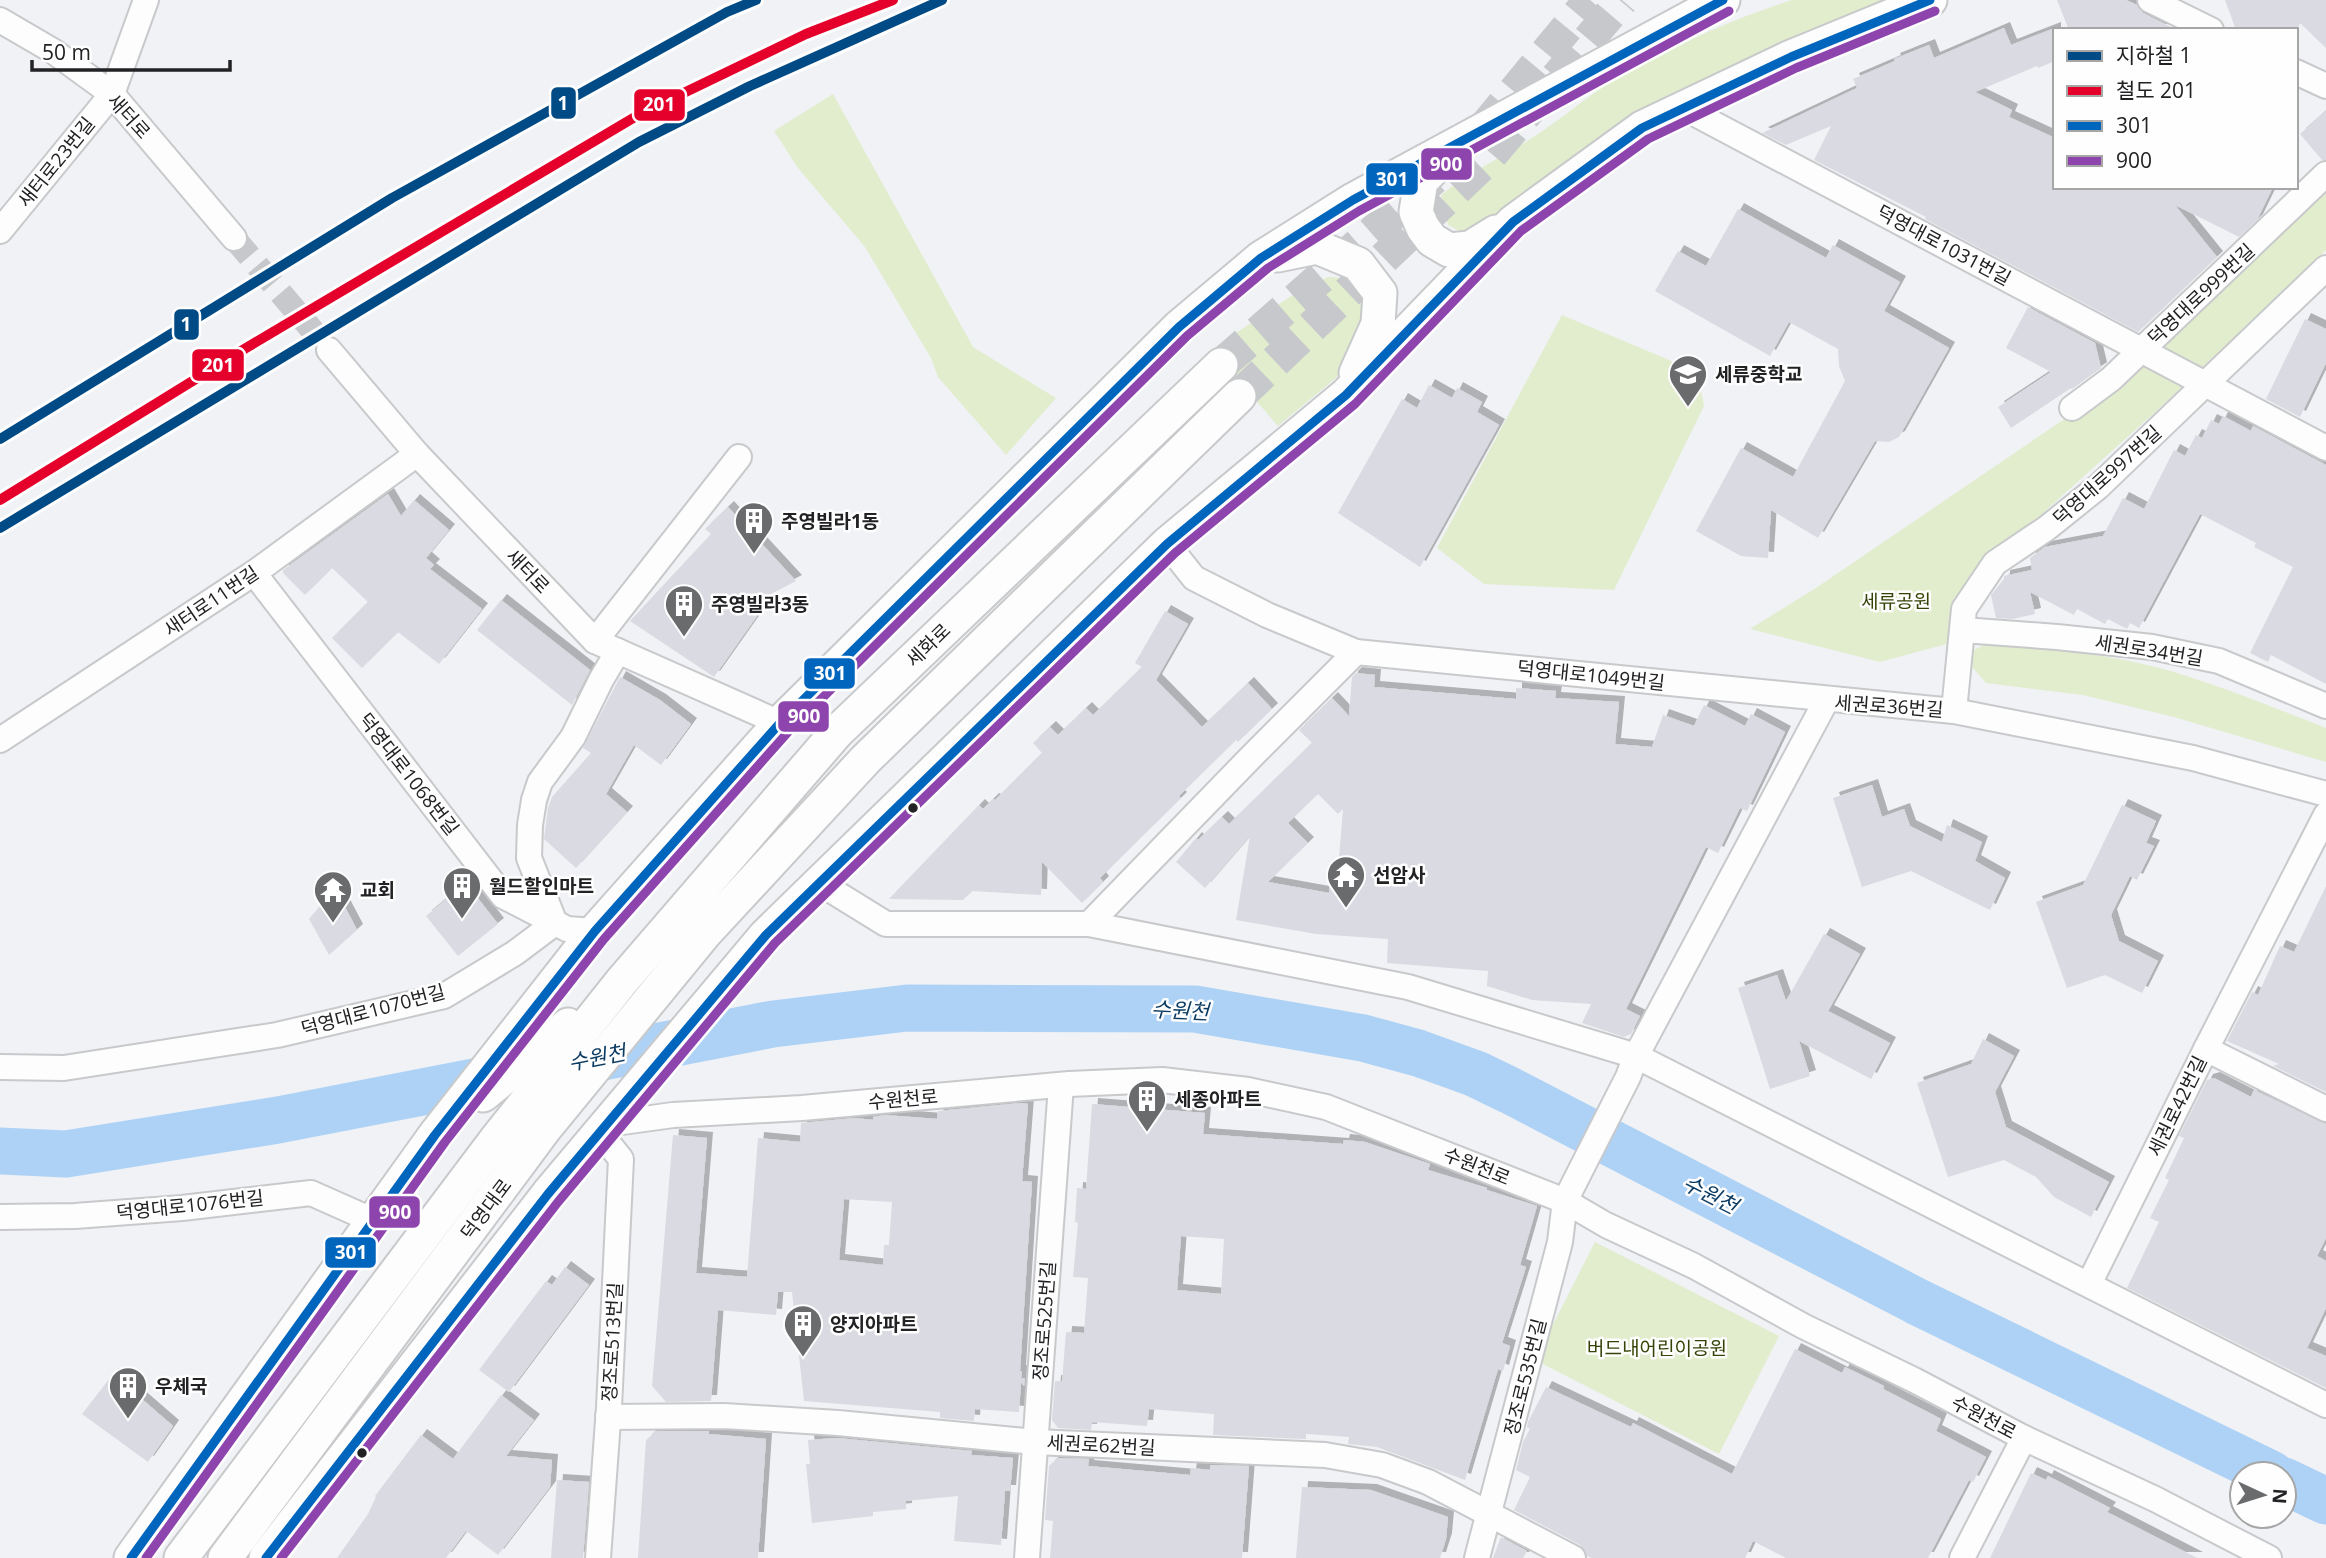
<svg xmlns="http://www.w3.org/2000/svg" width="2326" height="1558" font-family="'Open Sans','Noto Sans KR',sans-serif">
<style>
.green{fill:#e1edcd}
.lines{fill:none;stroke-linecap:round;stroke-linejoin:round}
.river{stroke:#aed2f5;stroke-width:47}
.building{fill:#dadae2;fill-rule:evenodd;filter:url(#shadow)}
.street-tunnel{stroke:#c7c8cb;stroke-width:24;stroke-dasharray:24 12;stroke-linecap:butt}
.secondary-tunnel{stroke:#c7c8cb;stroke-width:33;stroke-dasharray:33 17;stroke-linecap:butt}
.street-casing{stroke:#c8c9cb;stroke-width:28}
.secondary-casing{stroke:#c8c9cb;stroke-width:37}
.street{stroke:#fdfdfe;stroke-width:24}
.secondary{stroke:#fdfdfe;stroke-width:33}
.bus-1-casing{stroke:#fefeff;stroke-width:14}
.bus-2-casing{stroke:#fefeff;stroke-width:14}
.bus-1{stroke:#0065bd;stroke-width:9}
.bus-2{stroke:#8e44ad;stroke-width:9}
.rail-1-casing{stroke:#fefeff;stroke-width:16}
.rail-1{stroke:#e4002b;stroke-width:10}
.metro-1-casing{stroke:#fefeff;stroke-width:16}
.metro-1{stroke:#004a85;stroke-width:10}
.bus-dot{fill:#222224;stroke:#fefeff;stroke-width:2.5}
.labels{text-anchor:middle;stroke-width:5;stroke-linejoin:round;paint-order:stroke}
.street-label{font-size:19px;fill:#222224;stroke:#fefeff}
.poi-label{font-size:19px;font-weight:bold;fill:#222224;stroke:#fefeff;text-anchor:start}
.park-label{font-size:19px;fill:#354406;stroke:#fefeff}
.water-label{font-size:21px;font-style:italic;fill:#0d3c63;stroke:#fefeff}
.line-badge{stroke:#fefeff;stroke-width:2.5}
.badge-label{font-size:19px;text-anchor:middle;font-weight:bold;fill:#fff}
</style>
<defs>
<filter id="shadow"><feDropShadow dx="6" dy="-6" stdDeviation="0" flood-color="#0004"/></filter>
</defs>
<rect width="100%" height="100%" fill="#f0f2f5"/>
<g class="green">
<path d="M1792,0H1892L1465,234L1448,225L1441,195C1468,174 1498,159 1527,141C1552,126 1574,107 1597,91C1653,54 1729,20 1792,0Z"/>
<path d="M833,94L973,347L1056,398L1006,455L938,377L931,358L865,247L798,168L774,131Z"/>
<path d="M2326,192V250L2164,404L1993,558L1950,643L1880,662L1750,629L1816,588L2113,386Z"/>
<path d="M1328,277L1346,278L1362,287L1368,298L1355,362L1278,426L1252,396L1208,352L1297,292Z"/>
<path d="M1562,315L1688,368L1699,380L1704,406L1614,590L1484,584L1437,548Z"/>
<path d="M1986,644C2046,647 2113,655 2171,671C2223,687 2275,708 2326,728V762L2174,717L2083,695L1986,683L1972,667L1970,652Z"/>
<path d="M1595,1242L1779,1336L1719,1454L1535,1360Z"/>
</g>
<g class="lines">
<g class="river">
<path d="M0,1151L66,1154L278,1120L773,1024L907,1008L1195,1009L1363,1038L1418,1053L1476,1074L1511,1091L1916,1301L2271,1474"/>
<path d="M2284,1481L2326,1501"/>
</g>
</g>
<g class="building">
<path d="M2057,0H2126L2137,5L2143,13L2177,30H2069Z"/>
<path d="M2225,0H2326V48L2300,23L2297,30H2236Z"/>
<path d="M2004,28L2011,45L2055,28V61L2038,68L2037,66L1975,92L2012,110L2009,117L2055,138V187H2273L2257,220L2239,237L2175,205L2217,257L2138,332L1925,219L1926,217L1814,160L1831,126L1786,145L1762,133L1857,88L1853,79L1895,61L1894,59L1929,45L1934,58Z"/>
<path d="M2326,111V160H2322L2300,134Z"/>
<path d="M1738,209L1826,258L1833,245L1900,282L1884,311L1949,348L1899,437L1889,442L1875,441L1818,538L1771,510L1768,558L1741,556L1696,531L1741,448L1793,477L1845,381L1839,366L1838,349L1789,322L1770,356L1655,291L1678,251L1706,266Z"/>
<path d="M2028,307L2095,343L2101,368L2072,389L2071,388L2011,428L1998,407L2051,372L2006,348Z"/>
<path d="M2305,319L2326,329V363L2300,417L2266,399Z"/>
<path d="M1429,385L1452,398L1457,388L1482,402L1477,412L1499,425L1420,567L1338,513L1402,399L1417,408Z"/>
<path d="M2223,416L2251,431L2253,426L2326,465V684L2271,655L2268,662L2250,653L2293,567L2254,547L2256,543L2200,514L2139,628L2130,623L2127,629L2108,619L2105,624L2077,609L2074,615L2030,592L2035,614L2013,619L1996,618L1991,595L2004,579V576L2032,570L2030,558L2045,547L2103,536L2123,498L2144,509L2174,450L2185,456L2196,435L2202,438L2211,420L2219,424Z"/>
<path d="M388,494L401,516L414,500L449,530L426,558L434,565L430,569L482,609L439,664L398,632L362,668L332,638L368,602L332,568L305,595L283,573V570Z"/>
<path d="M728,507L796,581L748,606L757,616L714,677L630,621L711,534L705,529Z"/>
<path d="M501,600L590,670L572,705L477,630Z"/>
<path d="M1165,611L1188,624L1156,680L1202,727L1248,683L1272,709L1238,742L1236,740L1179,796L1181,798L1100,878L1103,882L1082,903L1042,862L1041,895L972,891L963,900L889,899L979,805L983,809L993,799L995,800L1042,753L1033,743L1050,727L1058,735L1086,708L1093,715L1142,667L1135,663Z"/>
<path d="M1356,673L1375,675L1374,687L1516,699V688L1556,691L1555,698L1619,702L1615,744L1652,747L1663,715L1694,726L1704,705L1745,726L1751,714L1785,732L1747,811L1740,808L1718,853L1706,847L1626,1009L1640,1016L1631,1034L1624,1037L1582,1023L1591,1004L1532,1000L1487,986L1488,971L1387,963L1388,939L1316,934L1236,920L1250,836L1205,888L1176,862L1196,838L1198,840L1222,817L1229,824L1312,743L1299,730L1332,698L1349,716L1352,677ZM1318,794L1338,814L1343,809L1337,882L1330,881L1329,893L1268,882L1308,843L1288,823Z"/>
<path d="M620,677L660,700L691,724L661,765L634,745L606,794L627,812L576,868L544,839L548,808L552,797L591,753L583,748Z"/>
<path d="M1872,785L1882,817L1904,809L1910,826L1942,842L1947,825L1982,842L1975,861L2005,878L1990,910L1911,871L1862,887L1833,798Z"/>
<path d="M2122,805L2156,821L2146,843L2154,846L2137,880L2130,876L2111,915L2119,941L2158,961L2142,993L2105,975L2067,988L2036,902L2083,885Z"/>
<path d="M466,883L498,924L458,956L426,916Z"/>
<path d="M2326,886V1092L2273,1066L2279,1064L2227,1041L2252,992L2258,995L2280,946L2294,952Z"/>
<path d="M335,888L357,930L329,955L309,919Z"/>
<path d="M1824,934L1860,954L1828,1011L1890,1043L1871,1079L1799,1041L1810,1076L1770,1089L1738,988L1777,975L1786,1001Z"/>
<path d="M1983,1039L2014,1056L1995,1092L2006,1127L2109,1182L2091,1217L2054,1197L2036,1177L2004,1160L1948,1177L1917,1083L1971,1064Z"/>
<path d="M2214,1078L2251,1097L2254,1090L2326,1124V1238L2317,1256L2326,1261V1308L2307,1348L2326,1356V1388L2127,1288L2159,1222L2150,1218L2169,1180L2165,1178L2184,1138L2179,1136L2207,1080Z"/>
<path d="M1021,1103L1028,1104L1022,1181L1032,1182L1020,1371H1022L1021,1378H1025L1024,1386L1021,1382L1019,1412L975,1409L974,1421L940,1418V1412L804,1401L792,1292H778L776,1315L718,1310L711,1401L666,1402L652,1386L673,1135L707,1138L696,1273L747,1277L758,1138L800,1142L801,1123L855,1118L873,1120V1117L885,1115L937,1119L938,1111ZM844,1199L892,1202L889,1245H884L883,1265L839,1260Z"/>
<path d="M1092,1104L1205,1113L1203,1134L1343,1144L1344,1140L1365,1142L1430,1164L1428,1170L1487,1188V1190L1537,1206L1520,1265L1526,1267L1502,1343L1510,1346L1503,1371L1498,1369L1465,1480L1377,1447L1348,1444L1349,1437L1306,1434V1439L1213,1435L1214,1414L1149,1409L1147,1426L1092,1422L1091,1430L1058,1428L1052,1420L1055,1381H1062L1066,1332L1084,1333L1088,1278L1073,1277L1078,1223L1075,1222L1077,1188L1086,1189ZM1181,1236L1224,1239L1221,1294L1177,1290Z"/>
<path d="M565,1267L589,1285L509,1392L479,1370L546,1281L552,1285Z"/>
<path d="M1795,1349L1842,1373L1845,1367L1884,1386L1883,1389L1941,1419L1936,1431L1986,1457L1973,1482L1969,1480L1928,1558H1786L1753,1541L1745,1558H1592L1587,1556L1580,1545L1514,1510L1530,1477L1516,1470L1523,1442L1530,1429L1527,1427L1528,1422L1546,1387L1631,1427L1633,1423L1732,1474Z"/>
<path d="M113,1374L173,1426L148,1462L82,1414Z"/>
<path d="M501,1395L534,1420L506,1456L552,1460L550,1487L498,1555L466,1531L446,1558H337L368,1514L376,1497L375,1496L421,1435L453,1459Z"/>
<path d="M656,1431H709V1434L766,1439L758,1558H638L646,1440Z"/>
<path d="M837,1438L972,1451L971,1455L1013,1458L1010,1491H1005L1001,1545L954,1541L958,1496L906,1501V1509L873,1512V1516L812,1523L806,1464H810L808,1440Z"/>
<path d="M1058,1458L1089,1459L1088,1466L1190,1475L1191,1468L1210,1470V1465L1249,1466L1242,1558H1050L1053,1521L1045,1520L1049,1466Z"/>
<path d="M2031,1473L2046,1480L2048,1476L2110,1508L2107,1512L2197,1558H1990Z"/>
<path d="M557,1480L589,1482L583,1558H551Z"/>
<path d="M1302,1487L1371,1490L1448,1517L1446,1539L1440,1558H1296Z"/>
<path d="M1501,1537L1527,1551L1523,1558H1493Z"/>
</g>
<g class="lines">
<path class="street-tunnel" d="M234,238L329,350"/>
<g class="secondary-tunnel">
<path d="M1482,130L1590,0"/>
<path d="M1221,365L1434,178"/>
<path d="M1239,396L1485,162L1622,0"/>
</g>
<g class="street-casing">
<g id="street">
<path d="M2150,0L2211,30"/>
<path d="M0,20L53,51L112,94L234,238"/>
<path d="M2296,72L2326,86"/>
<path d="M1684,108L2326,448"/>
<path d="M0,231L112,94L146,0"/>
<path d="M329,350L417,454L595,641L780,723"/>
<path d="M2072,408L2111,379L2326,174"/>
<path d="M1167,544L1194,578L1267,615L1356,652L1954,711L2193,758L2326,794"/>
<path d="M254,573L503,896L567,929L595,931"/>
<path d="M1963,630L2057,637L2152,647L2219,661L2326,706"/>
<path d="M595,641L739,457"/>
<path d="M1954,711L1964,609L1995,563L2047,528L2098,487L2326,268"/>
<path d="M0,740L254,573L417,454"/>
<path d="M818,882L886,924H1089L1408,987L1636,1056L2326,1405"/>
<path d="M555,923L529,858L530,825L534,800L540,782L573,737L601,680L618,651"/>
<path d="M1089,924L1254,754L1356,652"/>
<path d="M2206,1049L2326,1109"/>
<path d="M0,1067L64,1068L277,1035L444,996L515,953L555,923"/>
<path d="M608,1124L673,1115L802,1108L1069,1084L1162,1080L1248,1090L1326,1107L1565,1201L1606,1225L1694,1266L1803,1326L1914,1380L2024,1438L2155,1499L2269,1558"/>
<path d="M0,1217L75,1216L182,1208L311,1193L374,1221"/>
<path d="M2089,1284L2206,1049L2326,815"/>
<path d="M608,1417L724,1416L838,1423L1035,1442L1325,1455L1382,1465L1428,1482L1573,1558"/>
<path d="M598,1558L609,1407L621,1159L600,1133"/>
<path d="M1027,1558L1061,1085"/>
<path d="M1477,1558L1560,1242L1565,1201L1628,1077L1636,1056L1827,699"/>
<path d="M1962,1558L2024,1438"/>
</g>
</g>
<g class="secondary-casing">
<g id="secondary">
<path d="M1446,156L1421,181L1416,212L1423,228L1432,240L1449,250L1470,248L1496,232"/>
<path d="M1278,255L1317,247L1358,264L1380,293L1378,324L1356,373"/>
<path d="M483,1095L568,1025"/>
<path d="M131,1558L435,1135L595,931L780,723L1179,327L1261,258L1353,200L1723,0"/>
<path d="M181,1558L498,1137L622,981L837,732L1221,365"/>
<path d="M225,1558L546,1127L705,933L866,759L1239,396"/>
<path d="M266,1558L548,1194L766,935L1167,544L1346,395L1513,222L1642,128L1791,57L1930,0"/>
</g>
</g>
<use href="#street" class="street"/>
<use href="#secondary" class="secondary"/>
<g class="bus-1-casing">
<g id="bus-1">
<path d="M131,1558L435,1135L595,931L780,723L1179,327L1261,258L1353,200L1723,0"/>
<path d="M266,1558L548,1194L766,935L1167,544L1346,395L1513,222L1642,128L1791,57L1930,0"/>
</g>
</g>
<g class="bus-2-casing">
<g id="bus-2">
<path d="M146,1558L445,1142L604,939L789,731L1187,336L1268,268L1359,211L1729,11"/>
<path d="M281,1558L558,1202L775,943L1175,553L1355,404L1521,231L1648,139L1796,68L1935,11"/>
</g>
</g>
<use href="#bus-1" class="bus-1"/>
<use href="#bus-2" class="bus-2"/>
<g class="rail-1-casing">
<path id="rail-1" d="M0,500L246,348L640,114L806,34L893,0"/>
</g>
<use href="#rail-1" class="rail-1"/>
<g class="metro-1-casing">
<g id="metro-1">
<path d="M0,439L392,198L727,12L756,0"/>
<path d="M0,528L639,142L750,86L942,0"/>
</g>
</g>
<use href="#metro-1" class="metro-1"/>
</g>
<defs>
<g id="school-pin" transform="scale(2.0125)"><path d="M0 17L-7.5 6A9.5 9.5 0 1 1 7.5 6Z" fill="#6a6b6d" stroke="#fefeff"/><path d="M0-5L7-2L0 1L-7-2ZM-4 1L0 2.5L4 1V4Q0 6-4 4Z" fill="#fff"/></g>
<g id="building-pin" transform="scale(2.0125)"><path d="M0 17L-7.5 6A9.5 9.5 0 1 1 7.5 6Z" fill="#6a6b6d" stroke="#fefeff"/><path d="M-4-6H4V6H1V3H-1V6H-4ZM-2.5-4.3h1.7v1.8h-1.7ZM.8-4.3h1.7v1.8H.8ZM-2.5-1h1.7V.8h-1.7ZM.8-1h1.7V.8H.8Z" fill="#fff"/></g>
<g id="temple-pin" transform="scale(2.0125)"><path d="M0 17L-7.5 6A9.5 9.5 0 1 1 7.5 6Z" fill="#6a6b6d" stroke="#fefeff"/><path d="M0-6L5-2H3V0L6.5 2.5H4V6H1.5V3h-3V6H-4V2.5H-6.5L-3 0V-2H-5Z" fill="#fff"/></g>
</defs>
<g fill-rule="evenodd">
<use href="#school-pin" x="1688" y="374"/>
<use href="#building-pin" x="754" y="521"/>
<use href="#building-pin" x="684" y="604"/>
<use href="#temple-pin" x="1346" y="875"/>
<use href="#building-pin" x="462" y="886"/>
<use href="#temple-pin" x="333" y="890"/>
<use href="#building-pin" x="1147" y="1099"/>
<use href="#building-pin" x="803" y="1324"/>
<use href="#building-pin" x="128" y="1386"/>
</g>
<g class="bus-dot">
<circle cx="913" cy="808" r="6"/>
<circle cx="362" cy="1453" r="6"/>
</g>
<g class="labels">
<g class="street-label">
<text transform="translate(129 116) rotate(48)" y="7">새터로</text>
<text transform="translate(56 162) rotate(-51)" y="7">새터로23번길</text>
<text transform="translate(1944 245) rotate(28)" y="7">덕영대로1031번길</text>
<text transform="translate(2201 294) rotate(-43)" y="7">덕영대로999번길</text>
<text transform="translate(2107 475) rotate(-42)" y="7">덕영대로997번길</text>
<text transform="translate(528 571) rotate(46)" y="7">새터로</text>
<text transform="translate(211 601) rotate(-34)" y="7">새터로11번길</text>
<text transform="translate(928 645) rotate(-44)" y="7">세화로</text>
<text transform="translate(2149 650) rotate(9)" y="7">세권로34번길</text>
<text transform="translate(1591 675) rotate(6)" y="7">덕영대로1049번길</text>
<text transform="translate(1889 706) rotate(4)" y="7">세권로36번길</text>
<text transform="translate(409 774) rotate(52)" y="7">덕영대로1068번길</text>
<text transform="translate(373 1010) rotate(-15)" y="7">덕영대로1070번길</text>
<text transform="translate(903 1099) rotate(-5)" y="7">수원천로</text>
<text transform="translate(2177 1106) rotate(-64)" y="7">세권로42번길</text>
<text transform="translate(1477 1166) rotate(22)" y="7">수원천로</text>
<text transform="translate(190 1205) rotate(-6)" y="7">덕영대로1076번길</text>
<text transform="translate(486 1209) rotate(-53)" y="7">덕영대로</text>
<text transform="translate(1044 1321) rotate(-86)" y="7">정조로525번길</text>
<text transform="translate(612 1342) rotate(-87)" y="7">정조로513번길</text>
<text transform="translate(1525 1377) rotate(-76)" y="7">정조로535번길</text>
<text transform="translate(1984 1417) rotate(28)" y="7">수원천로</text>
<text transform="translate(1101 1445) rotate(3)" y="7">세권로62번길</text>
</g>
<g class="poi-label">
<text x="1715" y="381">세류중학교</text>
<text x="781" y="528">주영빌라1동</text>
<text x="711" y="611">주영빌라3동</text>
<text x="1373" y="882">선암사</text>
<text x="489" y="893">월드할인마트</text>
<text x="360" y="897">교회</text>
<text x="1174" y="1106">세종아파트</text>
<text x="830" y="1331">양지아파트</text>
<text x="155" y="1393">우체국</text>
</g>
<g class="park-label">
<text x="1896" y="608">세류공원</text>
<text x="1657" y="1355">버드내어린이공원</text>
</g>
<g class="water-label">
<text transform="translate(1180 1011) rotate(3)" y="7">수원천</text>
<text transform="translate(597 1058) rotate(-11)" y="7">수원천</text>
<text transform="translate(1710 1195) rotate(27)" y="7">수원천</text>
</g>
</g>
<g class="line-badge">
<rect x="550" y="86" width="27" height="34" rx="7" fill="#004a85"/>
<rect x="633" y="88" width="53" height="34" rx="7" fill="#e4002b"/>
<rect x="1420" y="147" width="53" height="34" rx="7" fill="#8e44ad"/>
<rect x="1365" y="162" width="54" height="34" rx="7" fill="#0065bd"/>
<rect x="173" y="308" width="27" height="33" rx="7" fill="#004a85"/>
<rect x="191" y="348" width="54" height="34" rx="7" fill="#e4002b"/>
<rect x="803" y="657" width="53" height="33" rx="7" fill="#0065bd"/>
<rect x="777" y="700" width="53" height="33" rx="7" fill="#8e44ad"/>
<rect x="368" y="1195" width="53" height="34" rx="7" fill="#8e44ad"/>
<rect x="324" y="1236" width="53" height="33" rx="7" fill="#0065bd"/>
</g>
<g class="badge-label">
<text x="563" y="110">1</text>
<text x="659" y="111">201</text>
<text x="1446" y="171">900</text>
<text x="1392" y="186">301</text>
<text x="186" y="331">1</text>
<text x="218" y="372">201</text>
<text x="830" y="680">301</text>
<text x="804" y="723">900</text>
<text x="395" y="1219">900</text>
<text x="351" y="1259">301</text>
</g>
<rect x="2053" y="28" width="245" height="161" fill="#fefeff" stroke="#a6a6a7" stroke-width="2"/>
<rect x="2067" y="51" width="35" height="10" fill="#004a85" stroke="#a6a6a7" stroke-width="2"/>
<text x="2116" y="63" font-size="21" fill="#222224">지하철 1</text>
<rect x="2067" y="86" width="35" height="10" fill="#e4002b" stroke="#a6a6a7" stroke-width="2"/>
<text x="2116" y="98" font-size="21" fill="#222224">철도 201</text>
<rect x="2067" y="121" width="35" height="10" fill="#0065bd" stroke="#a6a6a7" stroke-width="2"/>
<text x="2116" y="133" font-size="21" fill="#222224">301</text>
<rect x="2067" y="156" width="35" height="10" fill="#8e44ad" stroke="#a6a6a7" stroke-width="2"/>
<text x="2116" y="168" font-size="21" fill="#222224">900</text>
<g transform="translate(2263 1495) rotate(94)"><circle r="33" fill="#fefeff" stroke="#a6a6a7" stroke-width="2"/>
<path d="M0-5L12 26L0 18L-12 26Z" fill="#6a6b6d"/>
<text y="-10" font-size="19" font-weight="bold" text-anchor="middle" fill="#222224">N</text>
</g>
<path d="M32 60v10h198v-10" fill="none" stroke="#222224" stroke-width="3.5"/>
<text x="42" y="60" font-size="21" fill="#222224" stroke="#fefeff" stroke-width="5" paint-order="stroke">50 m</text>
</svg>
